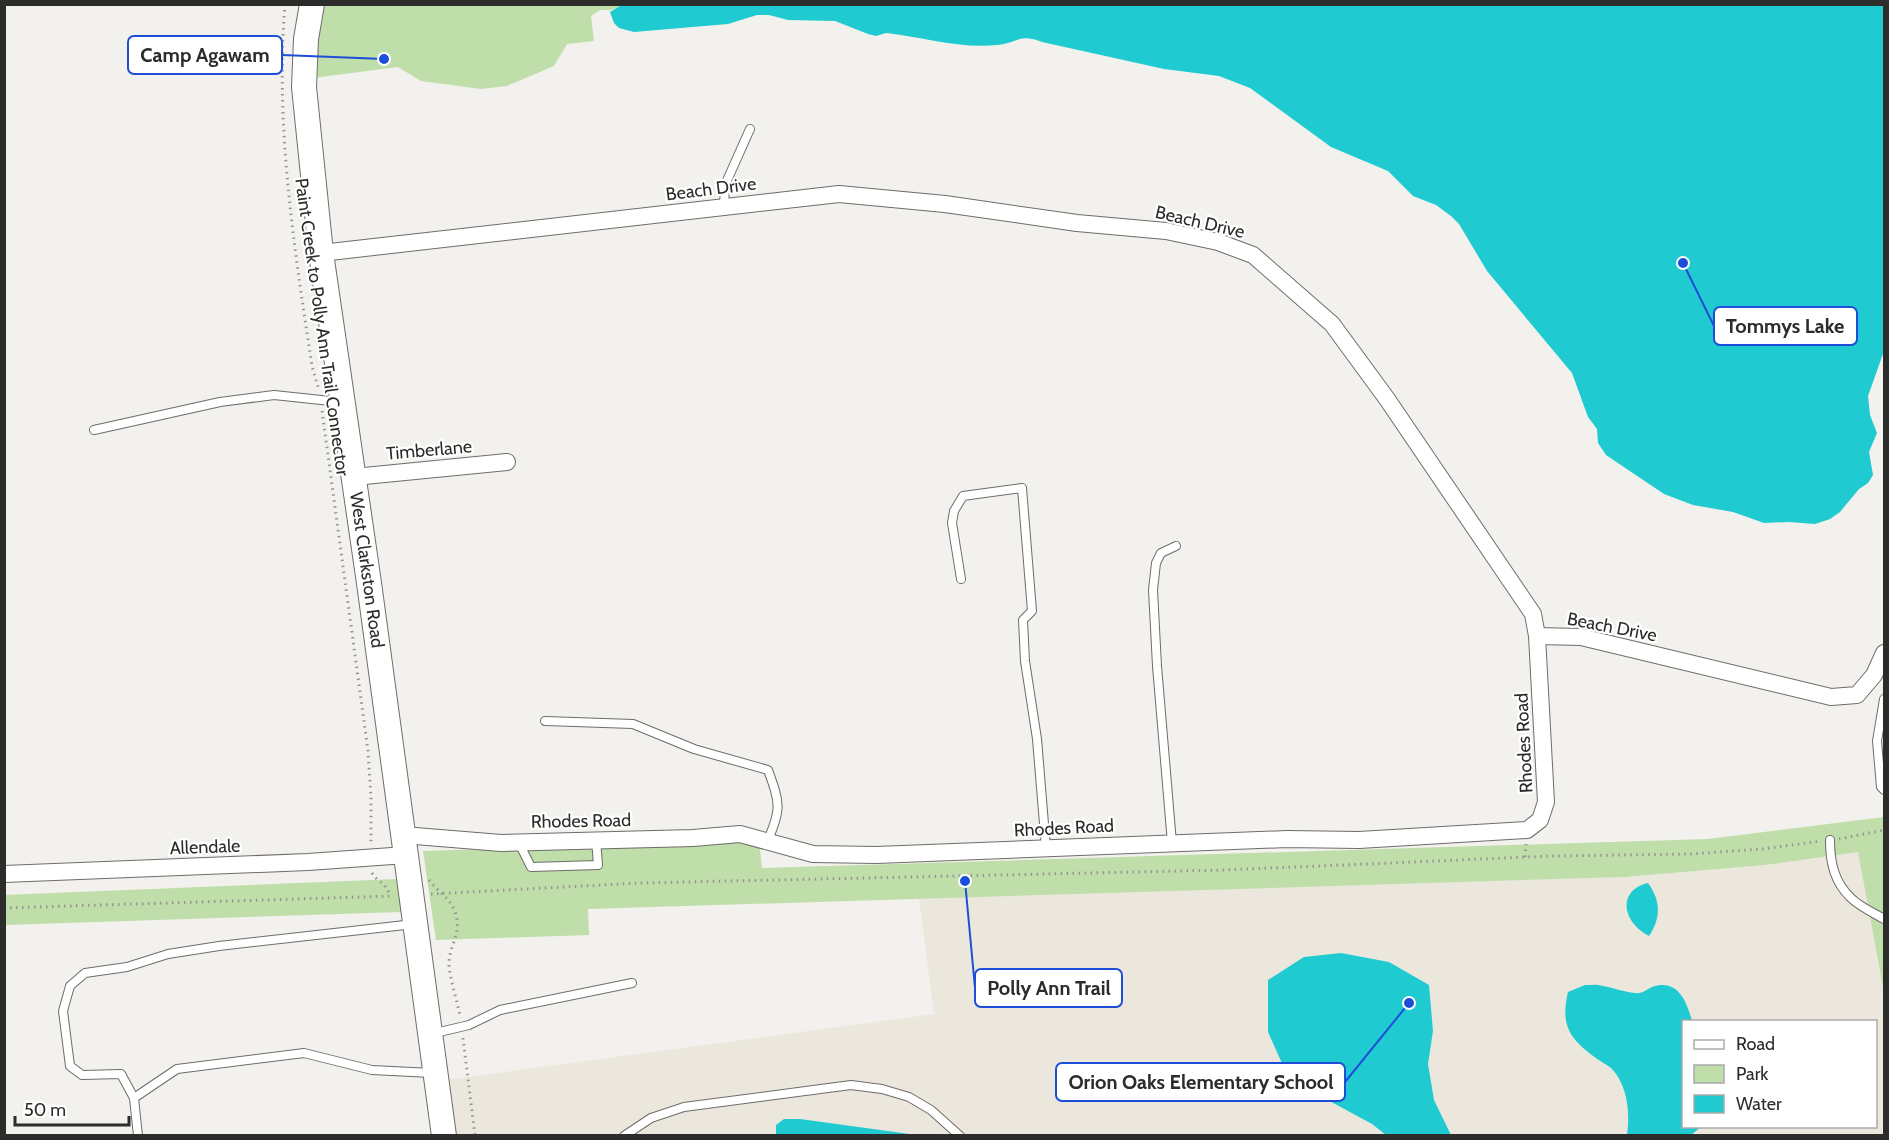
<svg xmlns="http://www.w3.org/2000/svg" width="1889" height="1140" font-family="Cabin,sans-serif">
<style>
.built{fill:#ece7dc;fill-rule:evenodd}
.green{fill:#bfdea9}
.water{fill:#1fcbd1}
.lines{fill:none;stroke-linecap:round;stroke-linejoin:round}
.service-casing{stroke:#6e6c69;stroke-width:10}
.minor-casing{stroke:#6e6c69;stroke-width:18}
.secondary-casing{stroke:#6e6c69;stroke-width:26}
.path{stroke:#979592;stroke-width:3;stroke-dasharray:1.5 4.5;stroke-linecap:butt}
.service{stroke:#fff;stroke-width:8}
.minor{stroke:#fff;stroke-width:16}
.secondary{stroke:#fff;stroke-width:24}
.labels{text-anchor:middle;stroke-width:4.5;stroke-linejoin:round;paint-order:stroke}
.street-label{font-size:18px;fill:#2c2c2a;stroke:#fff}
.leader{fill:none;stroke:#1d4ed8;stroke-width:2}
.callout-dot{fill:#1d4ed8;stroke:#fff;stroke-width:2}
.callout{fill:#fff;stroke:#1d4ed8;stroke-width:2}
.callout-label{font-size:20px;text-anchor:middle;font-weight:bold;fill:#2c2c2a}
</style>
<rect width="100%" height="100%" fill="#f3f1ed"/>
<path class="built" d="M1858,852L1884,993V1135L453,1136L445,1080L934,1014L919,898L1625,877L1765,865ZM1684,1022H1876V1126H1684Z"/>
<g class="green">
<path d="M321,5H623L611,10H600L591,16L594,41L567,44L554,66L507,86L481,89L421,81L398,67L313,78Z"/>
<path d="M1884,817V993L1858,852L1765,865L1625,877L588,909L589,935L436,940L423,851L759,840L762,868L1708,839Z"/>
<path d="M397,879L402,912L5,925L4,895Z"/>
</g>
<g class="water">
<path d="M623,4L1884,5V351L1868,396L1870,415L1877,433L1869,452L1873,475L1868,483L1859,489L1840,512L1830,519L1815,524L1789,522L1764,523L1733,512L1693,505L1664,494L1606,455L1598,443L1597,429L1588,417L1572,373L1487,271L1459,224L1451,216L1436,205L1413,196L1388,171L1331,147L1250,88L1219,76L1164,69L1042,42C1018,33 1019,43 997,45C960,49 923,37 886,33L876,36L868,34L835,21L788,20L769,15H757L728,24L634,32L619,28L614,23L610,12Z"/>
<path d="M1648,883C1661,901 1661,918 1649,936C1624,924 1615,891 1648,883Z"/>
<path d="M1341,953L1389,962L1429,985L1433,1031L1428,1064L1434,1100L1451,1135H1386L1372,1124L1289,1079L1268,1032V980L1304,957Z"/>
<path d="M1585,985C1591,985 1597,984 1603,986C1614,988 1624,992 1635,993C1642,994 1646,990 1652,987C1678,978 1687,1002 1692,1021L1684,1022V1126L1701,1127L1691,1135H1627C1630,1114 1628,1086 1612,1069C1608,1065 1601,1062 1596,1058C1570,1039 1560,1026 1568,992Z"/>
<path d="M784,1119H800L917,1135L776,1134V1125Z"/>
</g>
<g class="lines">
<g class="service-casing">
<g id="service">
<path d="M724,207L725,185L750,129"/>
<path d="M94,430L220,402L274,395L340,402"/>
<path d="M961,579L952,523L954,511L963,496L1022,488L1032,611L1023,620L1025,661L1037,739L1046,848"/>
<path d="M1884,699L1877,741L1881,787L1884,790"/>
<path d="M545,721L633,724L694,749L768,770C780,803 782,809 767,842"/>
<path d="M1830,840C1830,862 1834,882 1851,898C1860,907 1874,913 1884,919"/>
<path d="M519,843L531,867L598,865L596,840"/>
<path d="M1172,843L1157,666L1153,590L1156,563L1161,553L1176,546"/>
<path d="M431,1034L469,1025L500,1010L632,983"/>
<path d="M134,1098L121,1074L82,1075L70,1066L63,1011L70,986L85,973L127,967L168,954L219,946L414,924"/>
<path d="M138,1136L134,1098L177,1069L304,1053L372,1070L432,1073"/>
<path d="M624,1136L651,1118L684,1107L851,1085L882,1089L909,1097L931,1110L960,1136"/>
</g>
</g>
<g class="minor-casing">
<g id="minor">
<path d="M321,253L839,194L945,204L1077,223L1166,231L1218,242L1253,255L1332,324L1387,399L1533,614L1537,636L1546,802L1540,820L1527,830L1359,840L1287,839L876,855L813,854L740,834L693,838L501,843L403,835"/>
<path d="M354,477L507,462"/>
<path d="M1537,636L1581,637L1831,697L1857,695L1874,675L1884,653"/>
<path d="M4,874L308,862L406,855"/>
</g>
</g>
<g class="secondary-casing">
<path id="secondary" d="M312,4L306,39L304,87L321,253L369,583L444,1136"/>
</g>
<g class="path">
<path d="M285,4C275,126 294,247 312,366L319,390"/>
<path d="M322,411L368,751L371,797V842"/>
<path d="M1839,839L1884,830"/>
<path d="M1525,857L1526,844"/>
<path d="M372,873C377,882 388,884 389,895"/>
<path d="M429,880C437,891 450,898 455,912C463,933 448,946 449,966C451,983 457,1000 460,1016"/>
<path d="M431,894L640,883L1225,870L1553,856L1689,854L1762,849L1821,841"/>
<path d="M4,908L394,896"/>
<path d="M463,1038L475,1136"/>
</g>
<use href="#service" class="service"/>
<use href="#minor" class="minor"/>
<use href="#secondary" class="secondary"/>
</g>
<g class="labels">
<g class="street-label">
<text transform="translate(711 189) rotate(-7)" y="6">Beach Drive</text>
<text transform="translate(1200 222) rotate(13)" y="6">Beach Drive</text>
<text transform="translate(322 327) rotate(82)" y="6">Paint Creek to Polly Ann Trail Connector</text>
<text transform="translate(429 450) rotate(-5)" y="6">Timberlane</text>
<text transform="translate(367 570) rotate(82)" y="6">West Clarkston Road</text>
<text transform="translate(1612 627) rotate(11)" y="6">Beach Drive</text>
<text transform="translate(1524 743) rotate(-93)" y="6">Rhodes Road</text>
<text transform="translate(581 821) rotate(-1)" y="6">Rhodes Road</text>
<text transform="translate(1064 828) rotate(-3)" y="6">Rhodes Road</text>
<text transform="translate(205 847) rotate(-2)" y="6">Allendale</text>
</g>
</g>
<path class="leader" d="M384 59L282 55M1683 263L1714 326M965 881L975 988M1409 1003L1345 1082"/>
<g class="callout-dot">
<circle cx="384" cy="59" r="6"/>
<circle cx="1683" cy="263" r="6"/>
<circle cx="965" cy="881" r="6"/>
<circle cx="1409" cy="1003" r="6"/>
</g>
<g class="callout">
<rect x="128" y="36" width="154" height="38" rx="6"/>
<rect x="1714" y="307" width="143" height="38" rx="6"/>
<rect x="975" y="969" width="147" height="38" rx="6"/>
<rect x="1056" y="1063" width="289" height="38" rx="6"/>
</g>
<g class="callout-label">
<text x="205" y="62">Camp Agawam</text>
<text x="1785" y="333">Tommys Lake</text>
<text x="1049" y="995">Polly Ann Trail</text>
<text x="1201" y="1089">Orion Oaks Elementary School</text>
</g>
<rect width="1889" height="1140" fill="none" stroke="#2c2c2a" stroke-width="12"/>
<rect x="1682" y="1020" width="195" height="108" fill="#ffffff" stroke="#ababaa" stroke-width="1.5"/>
<rect x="1694" y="1040" width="30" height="9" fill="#ffffff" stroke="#ababaa" stroke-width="1.5"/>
<text x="1736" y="1050" font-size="18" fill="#2c2c2a">Road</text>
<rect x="1694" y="1065" width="30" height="18" fill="#bfdea9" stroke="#ababaa" stroke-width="1.5"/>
<text x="1736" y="1080" font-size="18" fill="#2c2c2a">Park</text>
<rect x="1694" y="1095" width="30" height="18" fill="#1fcbd1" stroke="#ababaa" stroke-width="1.5"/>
<text x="1736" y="1110" font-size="18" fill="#2c2c2a">Water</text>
<path d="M15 1116v9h114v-9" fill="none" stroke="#2c2c2a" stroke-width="3"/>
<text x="24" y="1116" font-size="18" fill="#2c2c2a" stroke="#ffffff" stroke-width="4.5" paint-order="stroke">50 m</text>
</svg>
